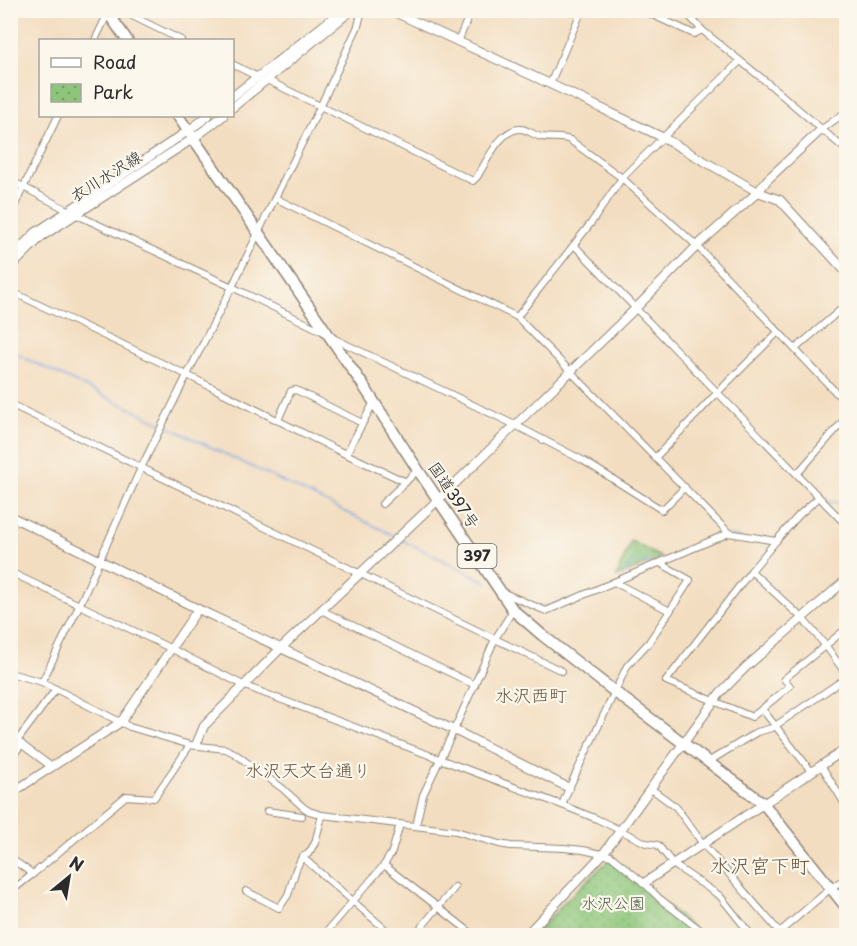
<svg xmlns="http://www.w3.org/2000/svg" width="857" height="946" font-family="'Playpen Sans','Klee One',sans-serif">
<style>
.park{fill:url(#park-dots);stroke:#5c7852;stroke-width:1.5}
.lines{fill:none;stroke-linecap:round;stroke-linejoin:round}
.stream{stroke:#74a3de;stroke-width:1.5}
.street-casing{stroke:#8f8476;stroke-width:8}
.secondary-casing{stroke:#8f8476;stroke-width:10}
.highway-casing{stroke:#8f8476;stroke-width:13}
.street{stroke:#fff;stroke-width:6}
.secondary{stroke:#fff;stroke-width:8}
.highway{stroke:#fff;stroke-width:10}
.labels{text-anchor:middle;stroke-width:4.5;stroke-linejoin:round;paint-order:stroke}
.shield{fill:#fbf7ec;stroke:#696865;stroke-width:1.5}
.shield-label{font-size:15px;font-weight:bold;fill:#2b2b2b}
.street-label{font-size:16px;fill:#2b2b2b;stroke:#fbf7ec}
.park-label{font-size:16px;fill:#485a43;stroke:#fbf7ec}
.neighbourhood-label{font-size:18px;fill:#68543e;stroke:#fbf7ec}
.quarter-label{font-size:20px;fill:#68543e;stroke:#fbf7ec}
</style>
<defs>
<pattern id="park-dots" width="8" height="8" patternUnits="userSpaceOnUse" patternTransform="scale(1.5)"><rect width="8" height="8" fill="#8dc67a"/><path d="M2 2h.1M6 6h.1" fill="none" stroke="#73a164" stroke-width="1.8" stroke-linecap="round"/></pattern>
</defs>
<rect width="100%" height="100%" fill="#fbf7ec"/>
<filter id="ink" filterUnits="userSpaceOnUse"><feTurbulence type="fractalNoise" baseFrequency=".0167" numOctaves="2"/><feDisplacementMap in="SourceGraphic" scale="12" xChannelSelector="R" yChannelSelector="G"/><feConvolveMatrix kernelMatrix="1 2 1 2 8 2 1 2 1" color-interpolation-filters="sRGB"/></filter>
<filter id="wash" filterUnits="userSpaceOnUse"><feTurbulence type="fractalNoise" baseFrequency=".008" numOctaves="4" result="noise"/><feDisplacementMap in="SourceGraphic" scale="24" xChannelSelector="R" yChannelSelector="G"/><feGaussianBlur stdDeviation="1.35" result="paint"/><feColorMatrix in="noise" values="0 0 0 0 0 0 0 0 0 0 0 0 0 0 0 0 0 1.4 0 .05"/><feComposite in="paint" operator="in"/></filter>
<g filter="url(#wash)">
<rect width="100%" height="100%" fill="#f3ddc0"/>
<g class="park">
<path d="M631,541L662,558L616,577Z"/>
<path d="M609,860L627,872L703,936H534L564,902Z"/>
</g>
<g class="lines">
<g class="stream">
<path d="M10,351L161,423"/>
<path d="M165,425L393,535"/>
<path d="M827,503L834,502L846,505"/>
<path d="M808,511L818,505L822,504"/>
<path d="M730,536L740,538"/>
<path d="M400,539L487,582"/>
<path d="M707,539L719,533"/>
<path d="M623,576L634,560L652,563"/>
<path d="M506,590L517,596"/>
<path d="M541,606H548L562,601"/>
</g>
</g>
</g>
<g filter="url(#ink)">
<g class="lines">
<g class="street-casing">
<g id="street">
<path d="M120,10L181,40"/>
<path d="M642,10L694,34L702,30"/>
<path d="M684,10L702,30L769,84L846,150"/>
<path d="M95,40L109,11"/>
<path d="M458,42L471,10"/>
<path d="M232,64L258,77"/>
<path d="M267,80L473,181L477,177C486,163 500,129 520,129C528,129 534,136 542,137C552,139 561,136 570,140L622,178L697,246L846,403"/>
<path d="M550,84L582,10"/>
<path d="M822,129L846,112"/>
<path d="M10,180L75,214L232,287L326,333"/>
<path d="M275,198L517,317L729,533"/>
<path d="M10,215L58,116"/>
<path d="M574,245L819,497"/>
<path d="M10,291L187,375L335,449L406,482"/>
<path d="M517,317L591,223L622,178L740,61"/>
<path d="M333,338L515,425L584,461L662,510L685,487"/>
<path d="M795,349L846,305"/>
<path d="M10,404L495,639L513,610"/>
<path d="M278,420L291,391L296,390L362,423"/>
<path d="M346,454L374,402"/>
<path d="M655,458L718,392L778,332"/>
<path d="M797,474L846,418"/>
<path d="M382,504L418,470"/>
<path d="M660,563L690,580L670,611"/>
<path d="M751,571L776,541"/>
<path d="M10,572L172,649L245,686L562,805L597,819L646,843L658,845L674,865L720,896L752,936"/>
<path d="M504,593L546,611L729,533L776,541L799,515L819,497L846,525"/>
<path d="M321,610L475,685"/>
<path d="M846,629L784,679L790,686L752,717L666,681L751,571L802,618L826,646L846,674"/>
<path d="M10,673L42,682L130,727L190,745L226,749L234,753L282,788L303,807L309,811L322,815L456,831L499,844L511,846L564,848L583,850L611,856L644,883L660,899L708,936"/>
<path d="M42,682L79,606L141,468L187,375L232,287L275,198L320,107L358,26L362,10"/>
<path d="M762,709L811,771"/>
<path d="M10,736L52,767"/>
<path d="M17,741L56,689"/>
<path d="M10,759L22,744"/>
<path d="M708,762L757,732L772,728L846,678"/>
<path d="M821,765L846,806"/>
<path d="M650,788L676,807L703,844L783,936"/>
<path d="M562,805L569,788L627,666L649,642L670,611L614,582"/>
<path d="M267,811L302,816"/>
<path d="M416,825L423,795L454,730L495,639L562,671"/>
<path d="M302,857L393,936"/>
<path d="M10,858L33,874"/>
<path d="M384,865L475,936"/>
<path d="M246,891L279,908L288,895L296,869L302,857L308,854L315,843L322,815"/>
<path d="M10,892L33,874L126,796L154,798L190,745"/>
<path d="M323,936L384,865L392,852L400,824"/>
<path d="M414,936L455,887"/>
<path d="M775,936L831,888L846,878"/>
</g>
</g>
<g class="secondary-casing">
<g id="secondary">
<path d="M390,10L550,84L662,137L758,192L780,200L846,272"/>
<path d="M232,97L343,10"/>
<path d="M232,108L352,10"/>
<path d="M10,258L35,233L188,131L208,116"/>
<path d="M10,268L41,237L194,138L223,116"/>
<path d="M10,516L198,609L454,730L569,788"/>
<path d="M196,745L204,726L281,648L439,499L636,308L697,246L758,192L767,180L822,129"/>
<path d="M10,794L121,722L198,609"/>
<path d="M644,883L846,749"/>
<path d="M525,936L603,854L720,693L746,667L846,580"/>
</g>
</g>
<g class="highway-casing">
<g id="highway">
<path d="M106,10L127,40"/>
<path d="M178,116L363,385L418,470L513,610L542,635L615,692L763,803L846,907"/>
</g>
</g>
<use href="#street" class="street"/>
<use href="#secondary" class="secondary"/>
<use href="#highway" class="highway"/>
</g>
</g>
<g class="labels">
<rect class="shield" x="457.5" y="544" width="39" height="24" rx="4.5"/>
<g class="shield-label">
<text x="477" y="561">397</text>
</g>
<g class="street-label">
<text transform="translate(106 176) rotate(-32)" y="6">衣川水沢線</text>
<text transform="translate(454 495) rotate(56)" y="6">国道397号</text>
</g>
<g class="park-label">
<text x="613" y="909">水沢公園</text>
</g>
<g class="neighbourhood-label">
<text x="531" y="702">水沢西町</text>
<text x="308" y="777">水沢天文台通り</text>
</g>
<g class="quarter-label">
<text x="760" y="873">水沢宮下町</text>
</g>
</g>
<rect width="857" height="946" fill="none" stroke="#fbf7ec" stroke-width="36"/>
<rect x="39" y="39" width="195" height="78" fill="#fbf7ec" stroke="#a8a59f" stroke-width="1.5"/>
<rect x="51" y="58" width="30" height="9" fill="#ffffff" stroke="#a8a59f" stroke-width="1.5"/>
<text x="93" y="69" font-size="18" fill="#2b2b2b">Road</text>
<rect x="51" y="84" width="30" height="18" fill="url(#park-dots)" stroke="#a8a59f" stroke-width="1.5"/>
<text x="93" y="99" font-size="18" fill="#2b2b2b">Park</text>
<g transform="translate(69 877) rotate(30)" stroke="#fbf7ec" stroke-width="4.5" paint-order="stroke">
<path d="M0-4.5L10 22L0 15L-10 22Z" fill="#2b2b2b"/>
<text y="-9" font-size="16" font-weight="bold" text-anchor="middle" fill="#2b2b2b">N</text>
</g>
</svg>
